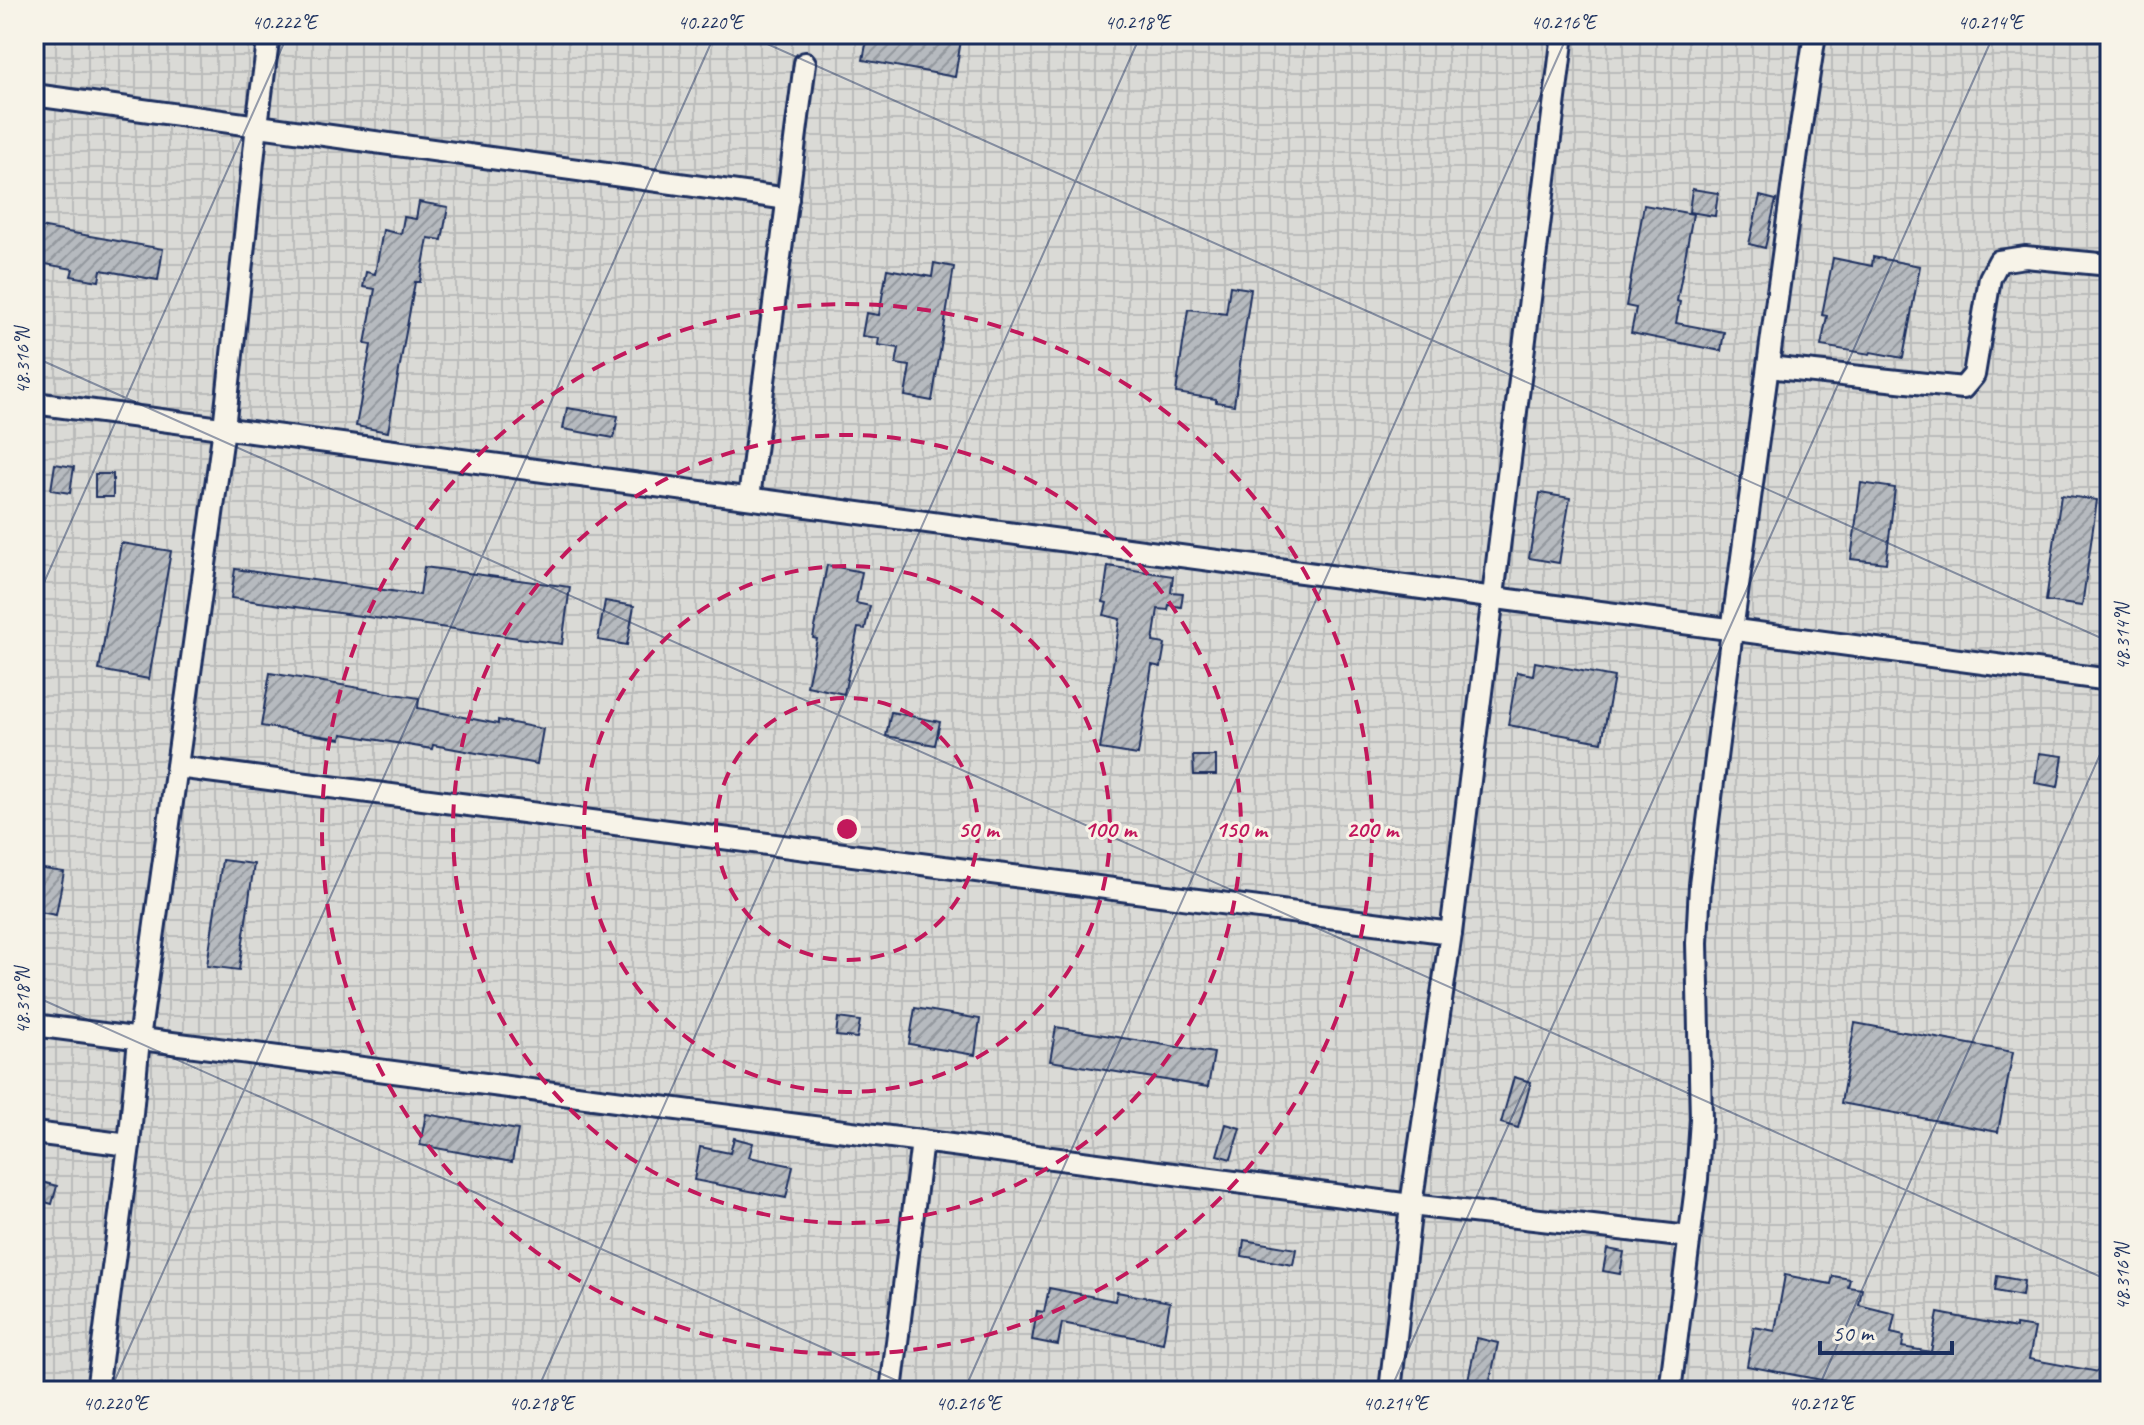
<svg xmlns="http://www.w3.org/2000/svg" width="2144" height="1425" font-family="Caveat,sans-serif">
<style>
.industrial{fill:url(#industrial-grid)}
.building{fill:url(#building-hatch);stroke:#1b2f5e;stroke-width:2}
.lines{fill:none;stroke-linecap:round;stroke-linejoin:round}
.minor-casing{stroke:#1b2f5e;stroke-width:26}
.minor{stroke:#f7f3e8;stroke-width:20}
.ticks{fill:none;stroke:#1b2f5e;stroke-width:2;stroke-opacity:0.45}
.ring{fill:none;stroke:#c2185b;stroke-width:4;stroke-dasharray:14 10}
.centre{fill:#c2185b;stroke:#f7f3e8;stroke-width:4}
.ring-label{font-size:24px;text-anchor:middle;font-weight:bold;fill:#c2185b;stroke:#f7f3e8;stroke-width:6;stroke-linejoin:round;paint-order:stroke}
.neatline{fill:none;stroke:#1b2f5e;stroke-width:3}
.ticks-label{font-size:20px;text-anchor:middle;fill:#1b2f5e}
</style>
<defs>
<pattern id="industrial-grid" width="8" height="8" patternUnits="userSpaceOnUse" patternTransform="scale(2)"><rect width="8" height="8" fill="#dadad6"/><path d="M0 4h8M4 0v8" fill="none" stroke="#babbba"/></pattern>
<pattern id="building-hatch" width="6" height="6" patternUnits="userSpaceOnUse" patternTransform="scale(2)"><rect width="6" height="6" fill="#b6babf"/><path d="M-1 1l2-2M0 6l6-6M5 7l2-2" fill="none" stroke="#93989e"/></pattern>
</defs>
<rect width="100%" height="100%" fill="#eae7e0"/>
<filter id="ink" filterUnits="userSpaceOnUse"><feTurbulence type="fractalNoise" baseFrequency=".0125" numOctaves="2"/><feDisplacementMap in="SourceGraphic" scale="16" xChannelSelector="R" yChannelSelector="G"/><feConvolveMatrix kernelMatrix="1 2 1 2 8 2 1 2 1" color-interpolation-filters="sRGB"/></filter>
<g filter="url(#ink)">
<rect class="industrial" x="34" y="34" width="2076" height="1357"/>
<g class="building">
<path d="M868,34H962L955,77L863,60Z"/>
<path d="M1692,189L1718,193L1715,216L1689,212Z"/>
<path d="M1760,196L1776,200L1765,248L1749,244Z"/>
<path d="M419,202L448,207L442,240L428,238L420,282H415L388,432L356,426L371,345L365,344L375,289L363,287L366,272L375,274L383,230L401,234L404,217L416,219Z"/>
<path d="M1644,205L1693,214L1677,301L1680,302L1676,323L1724,332L1721,351L1631,333L1636,308L1626,306Z"/>
<path d="M34,226L163,249L158,280L101,270L99,281L71,276L73,269L34,262Z"/>
<path d="M1873,257L1920,266L1903,358L1871,352L1870,354L1821,346L1827,316L1822,315L1833,258L1872,266Z"/>
<path d="M934,263L954,267L932,401L905,396L910,366L896,364L899,348L878,345L879,338L862,336L866,313L879,315L887,269L932,277Z"/>
<path d="M1230,286L1251,289L1234,405L1216,402V399L1176,393L1188,309L1226,314Z"/>
<path d="M567,408L618,416L614,438L563,429Z"/>
<path d="M55,464L74,467L70,493L51,490Z"/>
<rect x="95" y="474" width="18" height="23"/>
<path d="M1861,483L1895,488L1886,563L1851,559Z"/>
<path d="M1540,493L1570,498L1559,563L1529,558Z"/>
<path d="M2061,495L2097,500L2082,606L2046,601Z"/>
<path d="M121,543L171,551L149,679L99,670Z"/>
<path d="M827,565L862,572L856,603L870,606L865,629L858,628L844,694L807,686L817,639L813,638Z"/>
<path d="M1108,566L1173,576L1171,592L1183,593L1181,607L1169,605L1168,610L1158,609L1153,642L1165,644L1161,667L1152,665L1138,755L1100,749L1120,619L1104,615L1107,603L1103,602Z"/>
<path d="M424,567L570,587L562,644L231,598L235,569L420,595Z"/>
<path d="M605,601L634,606L627,645L598,640Z"/>
<path d="M1535,662L1614,677L1602,742L1508,725L1517,672L1533,675Z"/>
<path d="M270,673L419,698L418,708L498,724V720L543,729L537,764L433,745L432,749L342,734L341,739L261,726Z"/>
<path d="M891,712L940,722L935,745L886,736Z"/>
<path d="M2039,753L2063,756L2058,787L2035,783Z"/>
<path d="M1193,756H1216V775H1194Z"/>
<path d="M222,860L254,864L239,970L207,966Z"/>
<path d="M37,868L64,872L56,915L34,911V888Z"/>
<path d="M915,1008L980,1019L975,1055L909,1044Z"/>
<path d="M838,1018L860,1021L857,1038L836,1036Z"/>
<path d="M1855,1023L2013,1052L1998,1132L1841,1103Z"/>
<path d="M1056,1027L1214,1053L1208,1087L1050,1061Z"/>
<path d="M1514,1077L1531,1082L1518,1128L1501,1123Z"/>
<path d="M426,1114L518,1130L512,1162L420,1145Z"/>
<path d="M1226,1124L1240,1128L1231,1159L1217,1155Z"/>
<path d="M734,1138L753,1143L749,1157L793,1166L786,1198L694,1180L700,1147L730,1153Z"/>
<path d="M34,1180L57,1186L52,1204L34,1199Z"/>
<path d="M1244,1240L1296,1249L1293,1265L1242,1256Z"/>
<path d="M1607,1249L1624,1252L1620,1274L1603,1271Z"/>
<path d="M1785,1275L1831,1284L1833,1276L1850,1279L1848,1287L1862,1289L1859,1305L1895,1314L1891,1333L1904,1336L1902,1347L1931,1352L1938,1313L2016,1328V1325L2035,1328L2029,1359L2110,1374V1391H1880L1747,1366L1754,1327L1775,1331Z"/>
<path d="M1997,1276L2024,1281L2022,1296L1995,1291Z"/>
<path d="M1049,1288L1115,1301L1117,1292L1170,1302L1163,1343L1062,1323L1058,1345L1032,1340L1037,1311L1044,1312Z"/>
<path d="M1477,1338L1498,1343L1488,1391L1466,1389Z"/>
</g>
<g class="lines">
<g class="minor-casing">
<g id="minor">
<path d="M34,95L788,199"/>
<path d="M1768,367L1963,388L1974,375L1990,278L1999,261L2025,257L2110,265"/>
<path d="M34,403L2110,680"/>
<path d="M749,498L805,63"/>
<path d="M177,767L1451,933"/>
<path d="M34,1025L1411,1205L1689,1237"/>
<path d="M34,1133L129,1145"/>
<path d="M97,1391L129,1145L139,1039L224,428L257,125L269,34"/>
<path d="M891,1391L922,1141"/>
<path d="M1390,1391L1411,1205L1451,933L1563,34"/>
<path d="M1670,1391L1697,1179L1701,1119L1697,943L1700,885L1732,631L1797,152L1815,34"/>
</g>
</g>
<use href="#minor" class="minor"/>
</g>
</g>
<path class="ticks" d="M745,34L2110,642M34,357L2110,1281M34,605L288,34M34,996L920,1391M110,1391L715,34M537,1391L1141,34M964,1391L1568,34M1390,1391L1994,34M1817,1391L2110,732"/>
<g class="ring">
<circle cx="847" cy="829" r="131"/>
<circle cx="847" cy="829" r="263"/>
<circle cx="847" cy="829" r="394"/>
<circle cx="847" cy="829" r="525"/>
</g>
<circle cx="847" cy="829" r="12" class="centre"/>
<g class="ring-label">
<text x="978" y="837">50 m</text>
<text x="1110" y="837">100 m</text>
<text x="1241" y="837">150 m</text>
<text x="1372" y="837">200 m</text>
</g>
<rect width="2144" height="1425" fill="none" stroke="#f7f3e8" stroke-width="88"/>
<path d="M1820 1341v12h132v-12" fill="none" stroke="#1b2f5e" stroke-width="4"/>
<text x="1832" y="1341" font-size="24" fill="#1b2f5e" stroke="#f7f3e8" stroke-width="6" paint-order="stroke">50 m</text>
<rect x="44" y="44" width="2056" height="1337" class="neatline"/>
<g class="ticks-label">
<text x="284" y="29">40.222°E</text>
<text x="710" y="29">40.220°E</text>
<text x="1137" y="29">40.218°E</text>
<text x="1563" y="29">40.216°E</text>
<text x="1990" y="29">40.214°E</text>
<text transform="translate(22 361) rotate(-90)" y="7">48.316°N</text>
<text transform="translate(2122 637) rotate(-90)" y="7">48.314°N</text>
<text transform="translate(22 1001) rotate(-90)" y="7">48.318°N</text>
<text transform="translate(2122 1277) rotate(-90)" y="7">48.316°N</text>
<text x="115" y="1410">40.220°E</text>
<text x="541" y="1410">40.218°E</text>
<text x="968" y="1410">40.216°E</text>
<text x="1395" y="1410">40.214°E</text>
<text x="1821" y="1410">40.212°E</text>
</g>
</svg>
